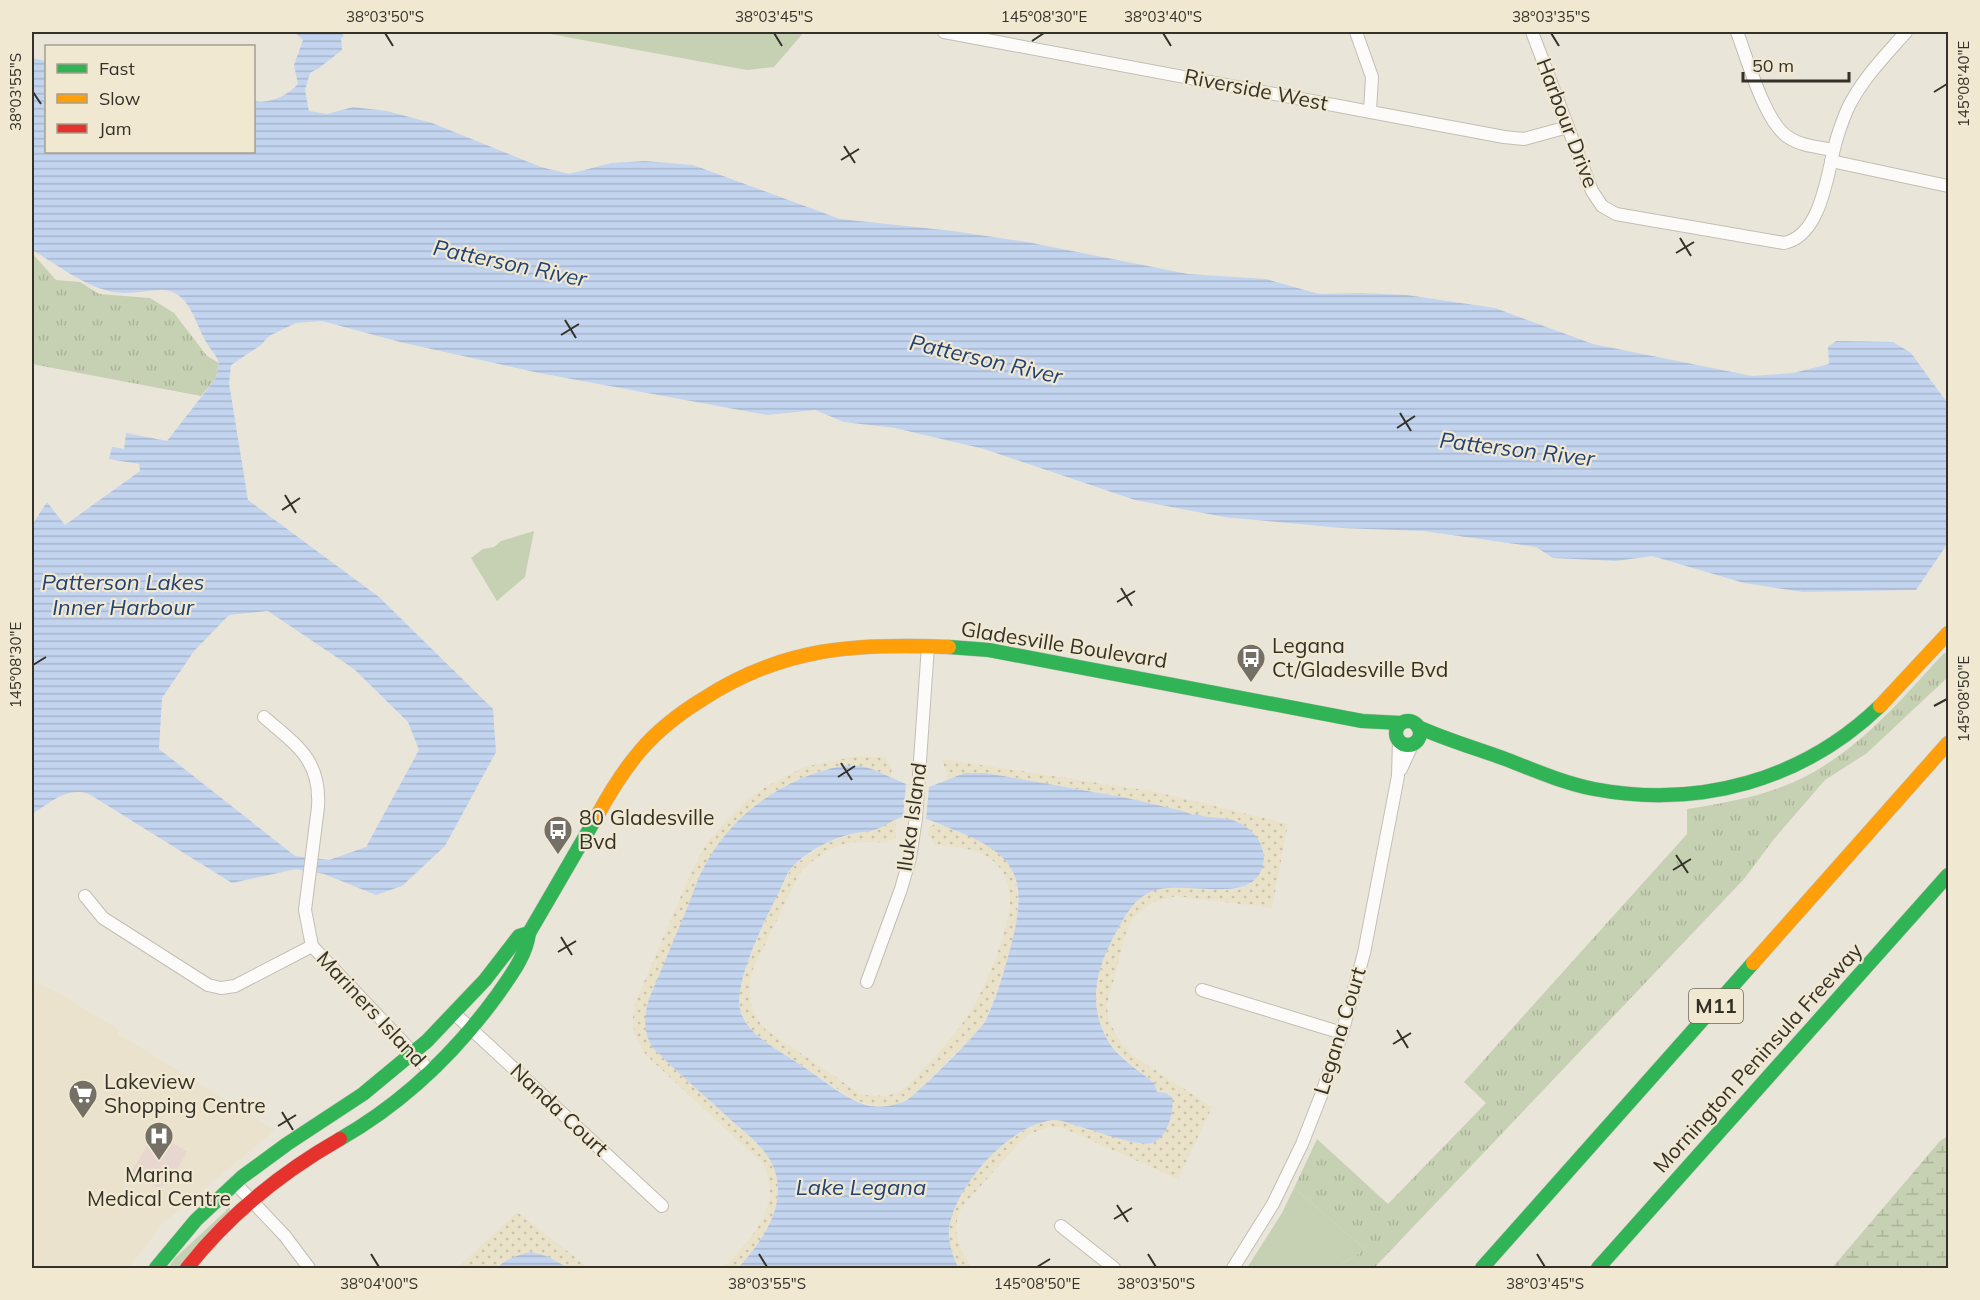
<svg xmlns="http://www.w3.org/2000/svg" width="1980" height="1300" font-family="Mulish,sans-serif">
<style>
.built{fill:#eae2cc}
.medical{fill:#e7d7ce}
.grass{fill:url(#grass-tufts)}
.wetland{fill:url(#wetland-marsh)}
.sand{fill:url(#sand-dots)}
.park{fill:#c6d0b2}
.water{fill:url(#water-rules);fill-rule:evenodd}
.pier{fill:#eae5d9}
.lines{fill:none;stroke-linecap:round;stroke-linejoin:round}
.street-casing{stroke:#c2beb4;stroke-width:14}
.fast-casing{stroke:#c2beb4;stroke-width:15}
.slow-casing{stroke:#c2beb4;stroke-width:15}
.jam-casing{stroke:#c2beb4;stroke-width:15}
.street{stroke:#fcfbf9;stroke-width:12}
.fast{stroke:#30b455;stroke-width:14}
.slow{stroke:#ff9f0a;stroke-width:14}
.jam{stroke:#e5322d;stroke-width:14}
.ticks{fill:none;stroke:#343128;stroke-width:2}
.labels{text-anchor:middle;stroke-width:4.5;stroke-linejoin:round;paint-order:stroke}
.shield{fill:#f1e8d2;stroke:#6d685b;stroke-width:1.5}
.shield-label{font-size:20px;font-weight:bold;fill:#343128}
.street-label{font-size:21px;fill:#343128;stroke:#f1e8d2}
.poi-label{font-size:21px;fill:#343128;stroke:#f1e8d2;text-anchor:start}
.water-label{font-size:22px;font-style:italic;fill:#204276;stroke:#f1e8d2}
.neatline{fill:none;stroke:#343128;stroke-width:2}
.ticks-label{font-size:15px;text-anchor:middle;fill:#343128}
</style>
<defs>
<pattern id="grass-tufts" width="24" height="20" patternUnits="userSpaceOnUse" patternTransform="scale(1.5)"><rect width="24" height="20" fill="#c6d0b2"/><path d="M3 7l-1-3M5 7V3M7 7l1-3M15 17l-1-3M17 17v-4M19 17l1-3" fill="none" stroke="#abb399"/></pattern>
<pattern id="wetland-marsh" width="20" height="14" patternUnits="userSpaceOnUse" patternTransform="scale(1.5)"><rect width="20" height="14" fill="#c6d0b2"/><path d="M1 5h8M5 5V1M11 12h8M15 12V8" fill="none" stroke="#abb399"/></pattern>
<pattern id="sand-dots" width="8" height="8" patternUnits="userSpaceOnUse" patternTransform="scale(1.5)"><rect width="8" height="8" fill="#e9e2c8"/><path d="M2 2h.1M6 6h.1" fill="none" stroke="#c8c2ac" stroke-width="1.8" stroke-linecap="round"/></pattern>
<pattern id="water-rules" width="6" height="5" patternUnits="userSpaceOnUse" patternTransform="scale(1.5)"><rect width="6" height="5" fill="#c3d4ef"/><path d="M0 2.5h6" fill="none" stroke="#a8b6cd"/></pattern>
</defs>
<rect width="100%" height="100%" fill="#eae5d9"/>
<path class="built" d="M32,982L52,989L119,1030L118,1034L275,1130L162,1224L129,1268H32Z"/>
<path class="medical" d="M155,1132L187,1152L167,1185L157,1187L132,1171Z"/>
<g class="grass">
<path d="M32,253L56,280L80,282L99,294L150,298L174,313L207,356L219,363L216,378L201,396L32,364Z"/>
<path d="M1944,653L1948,654V677L1867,753L1825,780L1774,839L1744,879L1374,1268H1336L1365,1249L1294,1188L1317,1139L1388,1204L1486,1103L1464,1082L1687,834V809C1723,803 1760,797 1794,782C1856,754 1899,702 1944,653Z"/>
<path d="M230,1207V1213L180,1268H168L175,1258Z"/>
</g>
<path class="wetland" d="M1948,1136V1268H1832L1940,1141Z"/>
<g class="sand">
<path d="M857,756L885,757L892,769L890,776L872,769H826L799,779L771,794L740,820L725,836L646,1033L653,1048C678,1073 705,1096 731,1120C743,1131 757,1141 767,1155C794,1195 766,1238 738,1268H722C751,1241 784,1205 763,1164L646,1055C634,1035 630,1027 635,1003L689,877L706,844L724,823L749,798L769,785L804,767Z"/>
<path d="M942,759L1157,792L1288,824L1272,908L1176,896L1151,903L1133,918L1126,933L1107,1005C1107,1023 1119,1042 1132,1055L1212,1107L1178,1179L1061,1127H1050L1029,1134L1019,1143L962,1207C950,1229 958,1250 973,1268H959C953,1258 947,1241 949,1229C954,1187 1002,1135 1042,1123C1046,1122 1051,1120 1055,1120C1064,1120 1074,1124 1082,1127C1101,1132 1120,1138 1140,1143C1144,1143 1150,1144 1154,1142C1169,1135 1176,1107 1169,1094L1157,1092L1154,1083C1141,1072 1125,1060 1113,1047C1109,1043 1107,1037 1104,1031C1102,1026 1098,1020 1097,1014C1090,988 1102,958 1115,935C1123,920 1131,901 1148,893C1178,878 1224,899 1248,885C1263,876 1265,861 1261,845L1220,817L1206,818L1197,814L1193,815L1183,811L1127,798L986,773H965L948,780Z"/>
<path d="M896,818V838C884,845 870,841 857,842C835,843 814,857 799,874L753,969C747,991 749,1011 765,1029L862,1095L886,1096L899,1092L909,1084C928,1063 948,1044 964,1021C983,996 1011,928 1010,896C1009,880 1000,863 985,855C970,847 951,847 935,845L928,835L930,827L936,823C959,832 985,839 1002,856C1039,891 1001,980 986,1019L982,1027L912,1096L895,1105L873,1106L853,1099L763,1040L753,1031L740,1012L739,996L747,963L773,903L792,867L824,844L852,834L865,832Z"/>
<path d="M517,1212L589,1268H569L546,1256L506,1260L496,1268H457Z"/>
</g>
<g class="park">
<path d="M539,32H804L774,67L747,70Z"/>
<path d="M534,531L525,577L497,601L471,558L483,549L494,547L501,541Z"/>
<path d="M1294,1188L1365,1249L1336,1268H1247L1282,1213Z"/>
</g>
<g class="water">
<path d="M294,32H341L344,36L341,38L342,50L319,68L310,73L305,90L309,111L327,114L353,107L387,111L432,123L541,167L569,174L611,163L645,161L693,165L840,219L953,231L1027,242L1188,274L1266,279L1319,294L1360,293L1407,295L1495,308L1593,344L1752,376L1793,373L1829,364L1828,347L1836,341L1893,342L1911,353L1948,404V543L1916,590L1803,592L1744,583L1652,556L1616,561L1553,558L1536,547L1423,531L1341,528L1224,517L1135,500L984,449L895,428L844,422L815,410L767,415L539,373L400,342L322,321L296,323L269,336L261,345L231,365L229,383L248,500L379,597L493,709L496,752L445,846L402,886L376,895L324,874L296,869L232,883L89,794C67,786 50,803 32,814V525L47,502L65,525L140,471L139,464L109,459L112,447L124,449L126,433L167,441L216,378L219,363C216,354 209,348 205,340C195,322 189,291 163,290C146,290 130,295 113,292C83,286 57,264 32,250V58L46,61V152H254V101C270,104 287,96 298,84L294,65L303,40ZM268,611L354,669L408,722L419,750L366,847L329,860L295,856L159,749L162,698L194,651L229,615Z"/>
<path d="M843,766H860L872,769L906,784L929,787L965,773H986L1127,798L1183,811L1193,815L1197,814C1208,819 1217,816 1228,819C1248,823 1268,842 1263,865C1253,909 1180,876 1148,893C1131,902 1123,920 1114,936C1095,972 1087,1007 1110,1044C1118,1057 1142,1073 1154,1083L1157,1092L1166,1093L1172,1097C1175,1111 1167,1140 1151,1143C1134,1146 1090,1129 1071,1124C1066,1122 1059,1120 1054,1120C1009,1124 954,1187 949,1229C948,1242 953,1258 959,1268H738C766,1238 794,1195 767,1155C757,1141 743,1131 731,1120C705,1096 678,1073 653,1048C643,1033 644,1016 649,999C662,968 675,937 688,906C694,891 699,874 708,860C735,812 789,775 843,766ZM903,817C910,818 919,818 926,819C937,822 949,828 959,832C1016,855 1027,878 1013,938C1006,965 998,994 986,1020C981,1031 918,1093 907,1100C897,1105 883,1108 871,1106C850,1103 824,1080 805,1068C784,1053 750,1038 741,1013C731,985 767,916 780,890C784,882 787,872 793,866C808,851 832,838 852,834C860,832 867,832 874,830C885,827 892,819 903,817Z"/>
<path d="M531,1252L546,1256L569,1268H496C507,1259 517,1255 531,1252Z"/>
</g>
<path class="pier" d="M906,784L929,787L926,819L903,817Z"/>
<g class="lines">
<g class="street-casing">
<g id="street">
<path d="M944,32L1504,137L1524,139L1568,127"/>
<path d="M1356,32L1372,77L1370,111"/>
<path d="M1532,32L1592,191L1602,206L1616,214L1784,243C1820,236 1827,177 1834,149C1837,136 1842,122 1847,110C1861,80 1885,56 1906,32"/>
<path d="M1737,32C1747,58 1765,123 1788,137C1801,146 1818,147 1833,150"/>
<path d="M1831,161L1948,186"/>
<path d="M264,717C296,745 321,759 318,807L305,910L312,946L431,1072"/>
<path d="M1401,769L1413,743"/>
<path d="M85,896L103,918L208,985L221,988L235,986L312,946"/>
<path d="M867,982L901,889L910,858L916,818L928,646"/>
<path d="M1202,990L1342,1033"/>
<path d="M455,1014L662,1206"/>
<path d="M235,1183L285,1236L309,1268"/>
<path d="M1061,1226L1114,1268"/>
<path d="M1233,1268L1273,1204L1302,1144L1322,1093L1342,1033L1364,953L1398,776L1399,740"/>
</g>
</g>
<g class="fast-casing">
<g id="fast">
<path d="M949,647L989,650L1362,721L1401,723"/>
<circle cx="1408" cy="733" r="12"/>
<path d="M1418,727C1447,740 1478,749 1508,760C1536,771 1564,783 1594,789C1699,809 1803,780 1880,706"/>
<path d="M340,1139C403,1103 456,1052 498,994C511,975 526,956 529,933L597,816"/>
<path d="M156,1268L196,1220L242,1177L287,1144L363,1094L427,1041L485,980L519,936L529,933"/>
<path d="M1482,1268L1753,963"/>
<path d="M1598,1268L1948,875"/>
</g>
</g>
<g class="slow-casing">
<g id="slow">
<path d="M1880,706L1948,633"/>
<path d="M597,816C609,794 623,771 640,751C658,730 680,713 703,699C783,647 856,643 949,647"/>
<path d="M1753,963L1948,743"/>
</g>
</g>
<g class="jam-casing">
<path id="jam" d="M187,1268C229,1215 282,1172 340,1139"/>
</g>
<use href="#street" class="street"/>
<use href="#fast" class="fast"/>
<use href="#slow" class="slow"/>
<use href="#jam" class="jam"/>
</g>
<path class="ticks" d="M385,33L393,46M774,33L782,46M1163,33L1171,46M1551,33L1559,46M1032,41L1044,33M33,92L41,104M1934,92L1947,84M844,146L855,163M841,160L859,149M1680,238L1691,256M1676,253L1694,242M565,320L576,338M561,335L579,324M1400,413L1411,431M1397,428L1415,416M285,495L296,513M282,510L300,498M1121,588L1132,606M1117,602L1135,591M33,665L46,657M1934,706L1947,699M841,763L852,780M838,777L855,766M1676,855L1688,873M1673,870L1691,859M561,937L572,955M558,952L576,941M1397,1030L1408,1048M1393,1044L1411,1033M282,1112L293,1130M278,1126L296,1115M1117,1205L1128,1222M1114,1219L1132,1208M371,1254L379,1267M759,1254L767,1267M1148,1254L1156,1267M1537,1254L1545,1267M1037,1267L1050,1259"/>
<defs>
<g id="bus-pin" transform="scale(1.5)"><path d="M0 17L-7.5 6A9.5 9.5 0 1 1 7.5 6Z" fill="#747066" stroke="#f1e8d2"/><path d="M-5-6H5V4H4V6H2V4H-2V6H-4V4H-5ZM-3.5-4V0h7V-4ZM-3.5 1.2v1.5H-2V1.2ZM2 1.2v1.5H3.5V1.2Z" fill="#fff"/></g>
<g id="supermarket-pin" transform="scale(1.5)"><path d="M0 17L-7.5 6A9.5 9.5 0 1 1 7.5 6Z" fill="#747066" stroke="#f1e8d2"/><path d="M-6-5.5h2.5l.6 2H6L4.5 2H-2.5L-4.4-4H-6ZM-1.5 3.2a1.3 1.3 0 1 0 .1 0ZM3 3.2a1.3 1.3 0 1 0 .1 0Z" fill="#fff"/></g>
<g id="hospital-pin" transform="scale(1.5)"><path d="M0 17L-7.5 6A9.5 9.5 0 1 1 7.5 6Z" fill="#747066" stroke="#f1e8d2"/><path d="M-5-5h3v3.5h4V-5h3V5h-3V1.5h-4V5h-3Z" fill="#fff"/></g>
</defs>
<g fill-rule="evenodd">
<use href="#bus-pin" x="1251" y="658"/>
<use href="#bus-pin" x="558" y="830"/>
<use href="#supermarket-pin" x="83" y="1094"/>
<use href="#hospital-pin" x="159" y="1136"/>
</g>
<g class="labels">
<rect class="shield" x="1689" y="989" width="54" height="34" rx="4.5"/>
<g class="shield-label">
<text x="1716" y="1013">M11</text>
</g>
<g class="street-label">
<text transform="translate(1256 90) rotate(11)" y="7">Riverside West</text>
<text transform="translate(1567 123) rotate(69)" y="7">Harbour Drive</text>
<text transform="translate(1064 645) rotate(9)" y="7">Gladesville Boulevard</text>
<text transform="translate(912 817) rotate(-82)" y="7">Iluka Island</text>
<text transform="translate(371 1009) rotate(47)" y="7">Mariners Island</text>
<text transform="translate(1340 1031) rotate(-73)" y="7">Legana Court</text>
<text transform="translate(1758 1058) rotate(-48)" y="7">Mornington Peninsula Freeway</text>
<text transform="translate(559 1110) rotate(43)" y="7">Nanda Court</text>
</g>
<g class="poi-label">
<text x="1272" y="653">Legana<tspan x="1272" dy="24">Ct/Gladesville Bvd</tspan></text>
<text x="579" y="825">80 Gladesville<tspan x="579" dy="24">Bvd</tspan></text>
<text x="104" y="1089">Lakeview<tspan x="104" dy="24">Shopping Centre</tspan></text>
<text x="159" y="1182" text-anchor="middle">Marina<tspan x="159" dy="24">Medical Centre</tspan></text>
</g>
<g class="water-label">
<text transform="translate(510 263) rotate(12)" y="8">Patterson River</text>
<text transform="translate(986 359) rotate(13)" y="8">Patterson River</text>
<text transform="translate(1517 449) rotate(7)" y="8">Patterson River</text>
<text x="123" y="590">Patterson Lakes<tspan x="123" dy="25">Inner Harbour</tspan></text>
<text x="861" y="1195">Lake Legana</text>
</g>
</g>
<rect width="1980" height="1300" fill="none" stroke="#f1e8d2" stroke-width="66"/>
<rect x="45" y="45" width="210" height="108" fill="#f1e8d2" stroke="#a59f8e" stroke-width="1.5"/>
<rect x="57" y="64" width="30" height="9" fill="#30b455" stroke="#a59f8e" stroke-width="1.5"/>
<text x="99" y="75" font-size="18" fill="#343128">Fast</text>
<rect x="57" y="94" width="30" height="9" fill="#ff9f0a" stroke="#a59f8e" stroke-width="1.5"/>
<text x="99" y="105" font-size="18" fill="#343128">Slow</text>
<rect x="57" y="124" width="30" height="9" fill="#e5322d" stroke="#a59f8e" stroke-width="1.5"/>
<text x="99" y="135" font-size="18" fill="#343128">Jam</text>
<path d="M1743 72v9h106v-9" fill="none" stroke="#343128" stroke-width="3"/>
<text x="1752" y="72" font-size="18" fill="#343128" stroke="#f1e8d2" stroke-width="4.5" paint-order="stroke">50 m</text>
<rect x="33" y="33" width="1914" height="1234" class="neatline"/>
<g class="ticks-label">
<text x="385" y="22">38°03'50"S</text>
<text x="774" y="22">38°03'45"S</text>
<text x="1044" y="22">145°08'30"E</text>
<text x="1163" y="22">38°03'40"S</text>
<text x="1551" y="22">38°03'35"S</text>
<text transform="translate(1964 84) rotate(-90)" y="5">145°08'40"E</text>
<text transform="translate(16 92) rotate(-90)" y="5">38°03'55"S</text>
<text transform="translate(16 665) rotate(-90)" y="5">145°08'30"E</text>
<text transform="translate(1964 699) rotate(-90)" y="5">145°08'50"E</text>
<text x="379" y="1289">38°04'00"S</text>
<text x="767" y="1289">38°03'55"S</text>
<text x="1037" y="1289">145°08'50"E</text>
<text x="1156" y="1289">38°03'50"S</text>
<text x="1545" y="1289">38°03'45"S</text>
</g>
</svg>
